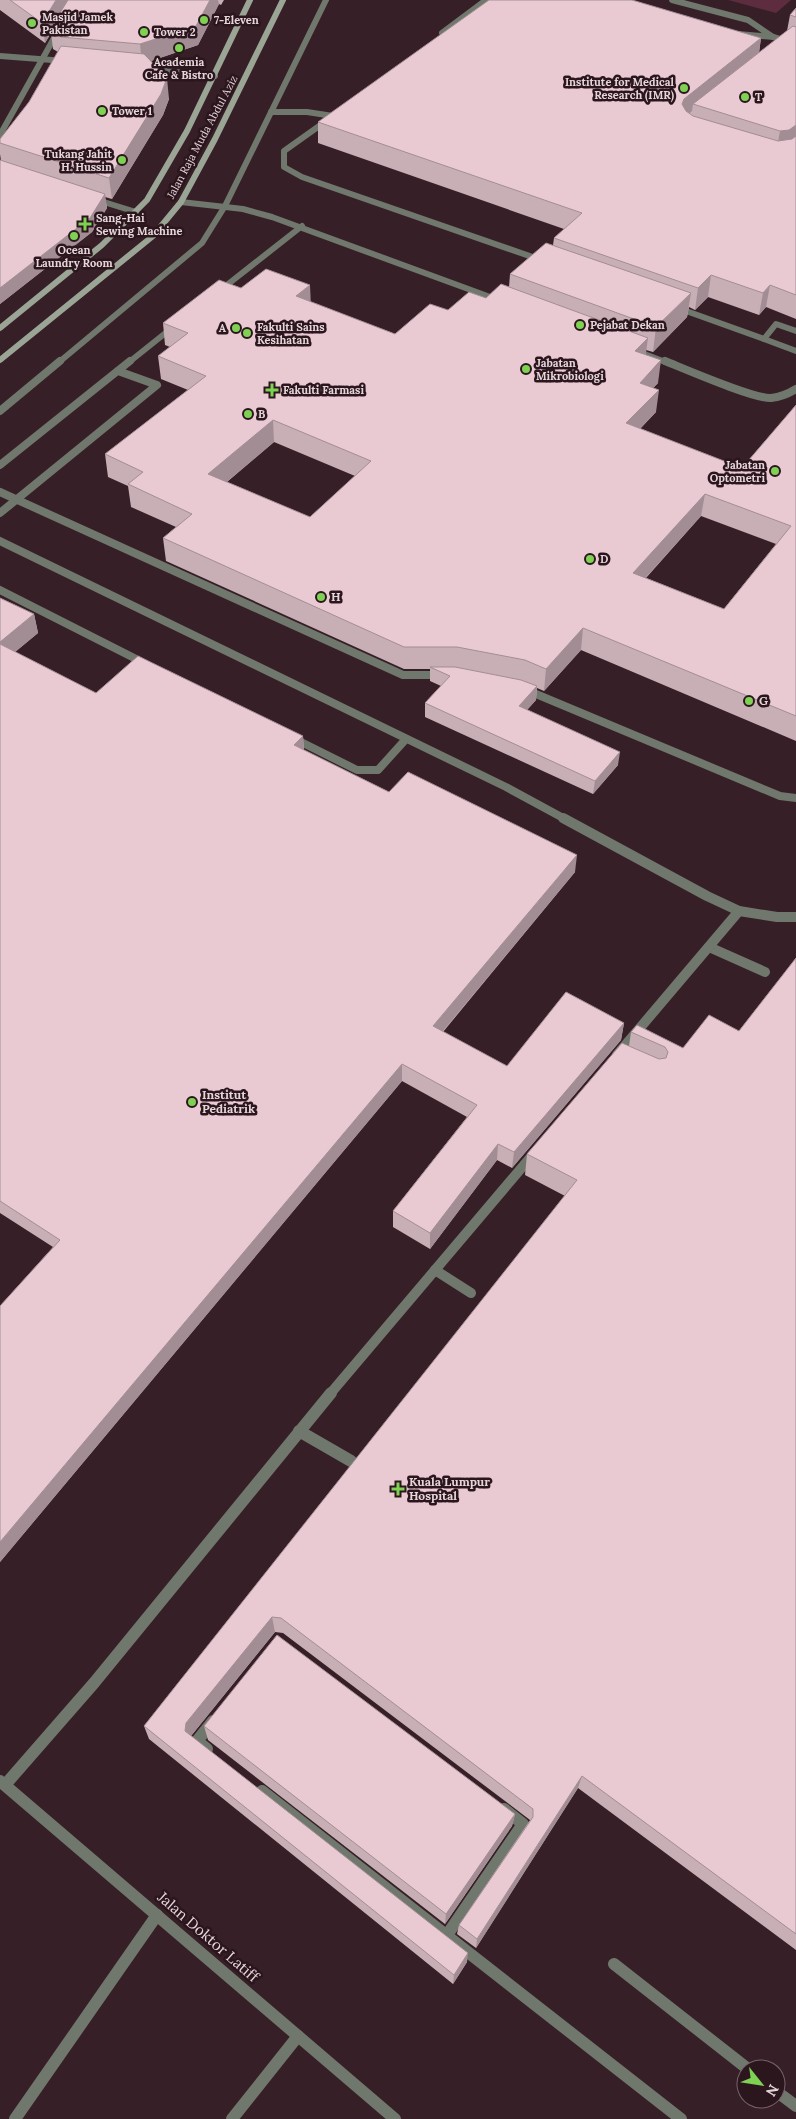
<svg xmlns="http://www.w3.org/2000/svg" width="796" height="2119" font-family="Lora,serif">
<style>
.green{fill:#5e2c3f}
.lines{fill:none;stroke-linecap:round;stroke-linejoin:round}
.service-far3{stroke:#70776d;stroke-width:6}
.service-far2{stroke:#70776d;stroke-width:8}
.service-far1{stroke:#70776d;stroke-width:10}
.service{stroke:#70776d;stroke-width:12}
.minor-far1{stroke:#70776d;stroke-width:6}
.minor{stroke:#70776d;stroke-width:12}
.secondary{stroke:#9aa595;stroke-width:6}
.wall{fill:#c8aeb5;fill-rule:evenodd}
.shaded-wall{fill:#a38d94}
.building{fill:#e9cad3;stroke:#a38d94;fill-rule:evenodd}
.poi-dot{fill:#7ed153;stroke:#2b161d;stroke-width:2}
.labels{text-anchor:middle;stroke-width:5;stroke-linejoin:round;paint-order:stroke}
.far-poi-label{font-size:11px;font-weight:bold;fill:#e6d6da;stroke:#2b161d;text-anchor:start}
.far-street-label{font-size:11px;fill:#e6d6da;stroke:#2b161d}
.poi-label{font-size:12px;font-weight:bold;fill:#e6d6da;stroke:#2b161d;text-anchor:start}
.near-street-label{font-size:15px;fill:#e6d6da;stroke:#2b161d}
</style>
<rect width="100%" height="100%" fill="#361f27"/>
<path class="green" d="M728,0H791L776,13Z"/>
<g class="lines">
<g class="service-far3">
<path d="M672,0L748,20L773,37"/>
<path d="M442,33L486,0"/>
<path d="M738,34L774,37L796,44"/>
<path d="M271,112H307L333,116"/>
<path d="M329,119L284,151V167L302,177L541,260"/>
<path d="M0,135L58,31"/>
<path d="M94,199L136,212"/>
<path d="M181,202L243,209L272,217L501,301"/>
<path d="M218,292L302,226"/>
<path d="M675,307L764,339L776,324L796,331"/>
<path d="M764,339L796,351"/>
<path d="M634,350L668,363"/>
<path d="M58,363L202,243L225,206L326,0"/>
<path d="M128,363L173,327"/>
</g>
<g class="service-far2">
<path d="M665,361C685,369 754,399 771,398C780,397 788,394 796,389"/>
<path d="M0,411L60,361"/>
<path d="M0,465L130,361"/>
<path d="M0,492L403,675H443"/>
<path d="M0,513L157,385L118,371"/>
<path d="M0,541L506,787L565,819"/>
<path d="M0,590L146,664"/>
<path d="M524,689L780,796L796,798"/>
<path d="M293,738L357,770H378L406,739"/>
</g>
<g class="service-far1">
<path d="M563,818L707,896L739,911"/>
<path d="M709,947L765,972"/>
<path d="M617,1055L739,911L777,917H796"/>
<path d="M435,1270L471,1293"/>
<path d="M330,1394L535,1152"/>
</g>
<g class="service">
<path d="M299,1431L351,1461"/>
<path d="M207,1749L197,1741L213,1721"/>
<path d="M5,1785L94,1683L331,1393"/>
<path d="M262,1791L681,2119"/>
<path d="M447,1935L523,1824L504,1809"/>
<path d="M614,1964L748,2069"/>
<path d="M776,2091L796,2106"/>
<path d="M15,2119L157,1915"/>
<path d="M232,2119L298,2036"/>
</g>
<g class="minor-far1">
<path d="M0,56L65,61"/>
<path d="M146,69L215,76"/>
</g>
<path class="minor" d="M0,1781L395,2119"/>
<g class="secondary">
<path d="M0,328L102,245L147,200L187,131L250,0"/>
<path d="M0,360L153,236L181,202L215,139L283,0"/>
</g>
</g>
<g class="wall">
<path d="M0,0H224L221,5L219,4L198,45L151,61L169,99L163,115L112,199L105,197L107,208L92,232L0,304V160L1,161L0,154V139L29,102L58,52L53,49L51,33L45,43L0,10Z"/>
<path d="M796,8V319L766,307L759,315L708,297L695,310L689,307L687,317L653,352L646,350V355L658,383L653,388L656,412L640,429L742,468L796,405V741L581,650L544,691L537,688L536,700L527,710L618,765L593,794L425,717V703L441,686L430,681V669H404L166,561L163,538L176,527L131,507L128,486L108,477L105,454L188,390L161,379L158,356L170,347L165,345L163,323L241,288L310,285V302L395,334L448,310L486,298L509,287L510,274L553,245L554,238L564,229L318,143V122L761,38L759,53L787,31L790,15ZM274,442L355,476L310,517L227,482ZM701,516L776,544L724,609L646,578Z"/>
<path d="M0,598L34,614L38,633L15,652L96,693L303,736L304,750L389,792L575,872L443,1032L507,1066L624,1023L621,1040L512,1168L497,1160L430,1249L393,1227V1211L467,1117L402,1081L0,1562V1306L53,1247L0,1213Z"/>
<path d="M796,958V1950L578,1788L476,1948L457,1934L459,1925L530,1820L283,1633L275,1632L191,1736L467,1962L453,1984L149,1739L144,1726L565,1196L525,1175L527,1154L629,1046L631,1032L683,1048L739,1031Z"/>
<path d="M204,1726L515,1814L512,1826L445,1924L208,1740Z"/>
</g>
<g class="shaded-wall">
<path d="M56,0H71L50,29L51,33L45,43L42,23Z"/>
<path d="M210,0H218L219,4L198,45L142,64L140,44Z"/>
<path d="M761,38L758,59L693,104L692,111L681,120L682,104L684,99Z"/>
<path d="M167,78L169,99L163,115L112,199L109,178Z"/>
<path d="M796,125V138L776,153L780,131Z"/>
<path d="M105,194L107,208L92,232L0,304V288Z"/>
<path d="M711,275L708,297L695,310L698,288Z"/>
<path d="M310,285L311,307L296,296Z"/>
<path d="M770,285L766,307L759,315L763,293Z"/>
<path d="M691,293L687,317L653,352L656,327Z"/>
<path d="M648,338L645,360L635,351Z"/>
<path d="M661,360L658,383L637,405L640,383Z"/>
<path d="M659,390L656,412L623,446L626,423Z"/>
<path d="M273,420L274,442L210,496L208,474Z"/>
<path d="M705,494L701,516L630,595L633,573Z"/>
<path d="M34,614L38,633L3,662L0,649V642Z"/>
<path d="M583,628L581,650L544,691L546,669Z"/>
<path d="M537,686L536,700L518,720L519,706Z"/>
<path d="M303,736L304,755L294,745Z"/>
<path d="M620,752L618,765L593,794L595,781Z"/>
<path d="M577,855L575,872L433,1043V1026Z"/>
<path d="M624,1023L621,1040L512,1168L514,1152Z"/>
<path d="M402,1064V1081L0,1562V1542Z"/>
<path d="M498,1144L497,1160L430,1249V1233Z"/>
<path d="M272,1617L275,1632L191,1736L185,1731L186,1723Z"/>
<path d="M582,1776L578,1788L476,1948L477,1939Z"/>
<path d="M515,1814L512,1826L445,1924L446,1914Z"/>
<path d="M468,1953L467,1962L453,1984L454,1975Z"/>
</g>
<g class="building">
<path d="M10,0H56L42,23Z"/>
<path d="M68,0H210L196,26L140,44L61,37L50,29Z"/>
<path d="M489,0H632L761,38L684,99L682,104L686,111L693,116L778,141L792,139L796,136V295L770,285L763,293L711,275L698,288L554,238L582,213L318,122Z"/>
<path d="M796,8V17L790,15Z"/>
<path d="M793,26L796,27V125L789,130L780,131L693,104Z"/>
<path d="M61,46L144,54L167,78L161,94L109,178L0,143V139L29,102Z"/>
<path d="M0,160L105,194L90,218L0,288Z"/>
<path d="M546,243L691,293L656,327L510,274Z"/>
<path d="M266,269L310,285L296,296L395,334L430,304L448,310L469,292L486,298L501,284L648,338L635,351L661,360L640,383L659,390L626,423L742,468L796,405V716L583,628L546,669L525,660L457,647H404L163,538L192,514L128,484L143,472L105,454L206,376L158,356L188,333L163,323L219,280L241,288ZM273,420L371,461L310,517L208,474ZM705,494L791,526L724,609L633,573Z"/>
<path d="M0,598L34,614L0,642Z"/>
<path d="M0,644L96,693L138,656L303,736L294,745L389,792L408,772L577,855L433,1026L507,1066L566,992L624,1023L514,1152L498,1144L430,1233L393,1211L477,1105L402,1064L0,1542V1306L60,1240L0,1201Z"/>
<path d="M430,667H455L521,680L537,686L519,706L620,752L595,781L425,703L450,676Z"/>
<path d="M796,958V1934L582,1776L477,1939L459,1925L533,1817V1809L281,1618L272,1617L186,1723L185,1731L468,1953L454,1975L144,1726L577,1180L527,1154L622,1043L659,1059L666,1058L668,1052L665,1047L631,1032L637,1025L683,1048L709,1015L739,1031Z"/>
<path d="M277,1635L515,1814L446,1914L204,1726Z"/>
</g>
<g class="poi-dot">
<circle cx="204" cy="20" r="5"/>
<circle cx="32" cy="23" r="5"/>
<circle cx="144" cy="32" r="5"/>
<circle cx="179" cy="48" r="5"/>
<circle cx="684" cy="88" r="5"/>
<circle cx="745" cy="97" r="5"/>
<circle cx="102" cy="111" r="5"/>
<circle cx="122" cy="160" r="5"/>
<path d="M82.5 216.5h5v5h5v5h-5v5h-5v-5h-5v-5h5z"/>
<circle cx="74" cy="236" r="5"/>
<circle cx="580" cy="325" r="5"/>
<circle cx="236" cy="328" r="5"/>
<circle cx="247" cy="333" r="5"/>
<circle cx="526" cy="369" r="5"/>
<path d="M269.5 382.5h5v5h5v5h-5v5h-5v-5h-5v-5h5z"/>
<circle cx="248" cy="414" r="5"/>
<circle cx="775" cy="471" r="5"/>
<circle cx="590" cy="559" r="5"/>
<circle cx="321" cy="597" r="5"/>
<circle cx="749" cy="701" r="5"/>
<circle cx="192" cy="1102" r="5"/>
<path d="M395.5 1481.5h5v5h5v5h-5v5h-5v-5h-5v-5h5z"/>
</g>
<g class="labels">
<g class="far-poi-label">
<text x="42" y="21">Masjid Jamek<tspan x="42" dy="13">Pakistan</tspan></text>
<text x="214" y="24">7-Eleven</text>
<text x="154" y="36">Tower 2</text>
<text x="179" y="66" text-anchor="middle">Academia<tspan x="179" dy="13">Cafe &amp; Bistro</tspan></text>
<text x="674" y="86" text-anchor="end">Institute for Medical<tspan x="674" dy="13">Research (IMR)</tspan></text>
<text x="755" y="101">T</text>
<text x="112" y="115">Tower 1</text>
<text x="112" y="158" text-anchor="end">Tukang Jahit<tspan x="112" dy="13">H. Hussin</tspan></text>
<text x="96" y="222">Sang-Hai<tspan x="96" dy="13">Sewing Machine</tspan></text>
<text x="74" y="254" text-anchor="middle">Ocean<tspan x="74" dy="13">Laundry Room</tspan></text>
<text x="590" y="329">Pejabat Dekan</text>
<text x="257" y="331">Fakulti Sains<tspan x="257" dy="13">Kesihatan</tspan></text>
<text x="226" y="332" text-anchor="end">A</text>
<text x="536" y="367">Jabatan<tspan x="536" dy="13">Mikrobiologi</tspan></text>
<text x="283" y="394">Fakulti Farmasi</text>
<text x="258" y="418">B</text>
<text x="765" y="469" text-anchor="end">Jabatan<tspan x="765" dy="13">Optometri</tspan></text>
<text x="600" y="563">D</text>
</g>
<g class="far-street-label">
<text transform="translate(202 137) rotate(-62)" y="4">Jalan Raja Muda Abdul Aziz</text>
</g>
<g class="poi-label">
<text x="331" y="601">H</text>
<text x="759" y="705">G</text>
<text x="202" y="1099">Institut<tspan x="202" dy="14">Pediatrik</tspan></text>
<text x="409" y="1486">Kuala Lumpur<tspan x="409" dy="14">Hospital</tspan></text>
</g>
<g class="near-street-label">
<text transform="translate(208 1937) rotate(41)" y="5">Jalan Doktor Latiff</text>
</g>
</g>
<g transform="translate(761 2084) rotate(120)"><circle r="24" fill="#2b161d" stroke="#766369"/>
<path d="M0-4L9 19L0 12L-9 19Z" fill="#7ed153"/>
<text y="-8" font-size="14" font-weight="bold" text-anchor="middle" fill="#e6d6da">N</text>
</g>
</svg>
